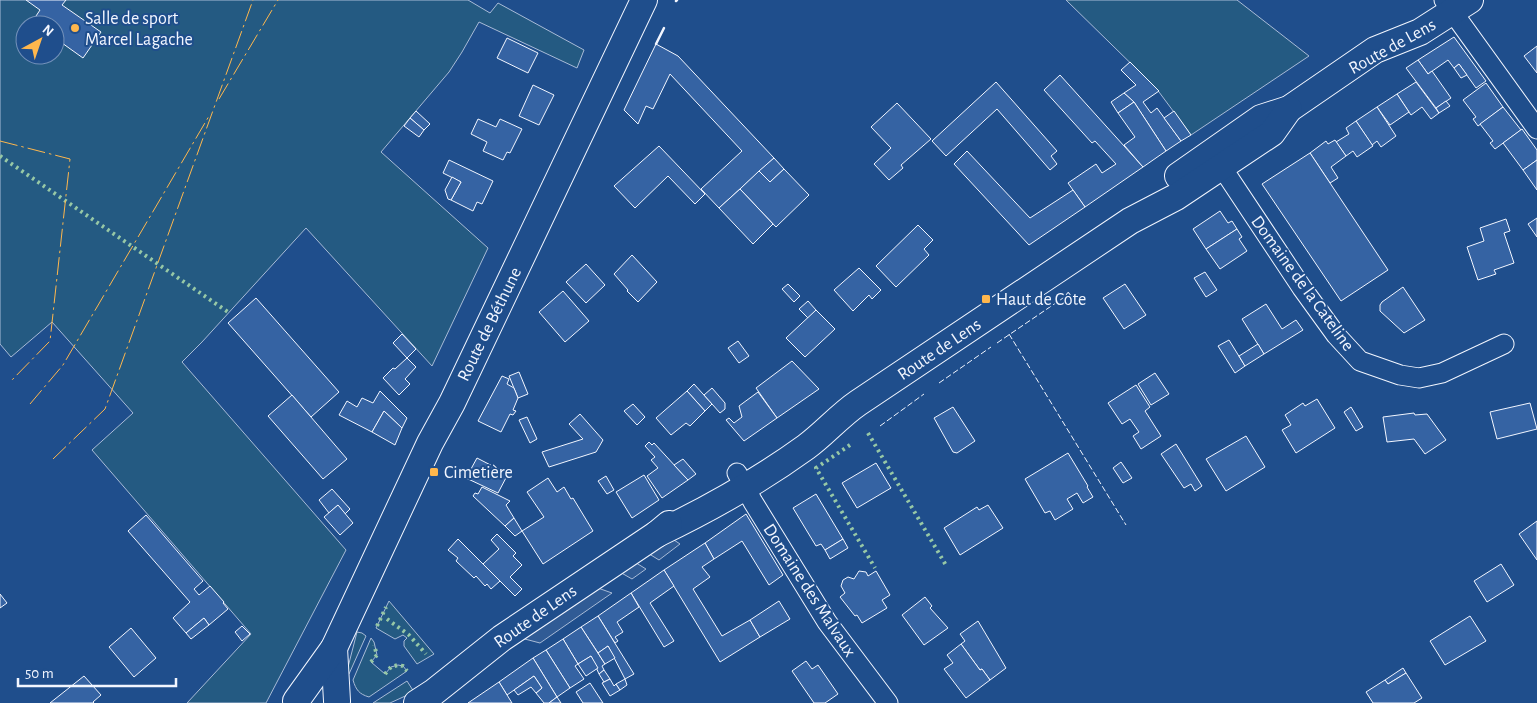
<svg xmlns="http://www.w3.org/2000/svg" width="1537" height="703" font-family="'Alegreya Sans',sans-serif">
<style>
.green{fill:#245a82;stroke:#a8bbd7;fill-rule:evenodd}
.parking{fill:#305b95;stroke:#a8bbd7}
.building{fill:#3563a3;stroke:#f2f6ff}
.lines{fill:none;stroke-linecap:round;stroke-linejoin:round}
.street-casing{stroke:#f2f6ff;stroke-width:21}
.secondary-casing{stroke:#f2f6ff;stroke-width:28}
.street{stroke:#1f4e8c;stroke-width:19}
.secondary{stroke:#1f4e8c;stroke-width:26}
.hedge{stroke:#97c8a6;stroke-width:4;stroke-dasharray:2.5 4;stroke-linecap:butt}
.fence{stroke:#f2f6ff;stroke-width:1;stroke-dasharray:6 2.5;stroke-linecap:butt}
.wall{stroke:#f2f6ff;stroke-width:2.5}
.power{stroke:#ffb74d;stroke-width:1;stroke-dasharray:18 4 2.5 4;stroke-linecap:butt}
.poi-dot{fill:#ffb74d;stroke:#1f4e8c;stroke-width:2}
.labels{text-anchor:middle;stroke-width:4;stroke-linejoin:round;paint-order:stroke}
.poi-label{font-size:18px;fill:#f2f6ff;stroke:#1f4e8c;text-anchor:start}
.street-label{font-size:18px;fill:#f2f6ff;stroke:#1f4e8c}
</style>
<rect width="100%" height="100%" fill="#1f4e8c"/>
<g class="green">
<path d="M0,0H468L490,13L498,3L584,50L577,68L479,22L462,52L449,72L381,152L488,248L432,366L306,228L202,342L182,362L346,550L266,703H187L251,634L92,450L133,413L52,322L11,357L0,344ZM25,25H55V55H25Z"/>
<path d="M1066,0H1237L1309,56L1191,135L1156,88Z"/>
<path d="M389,601L434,654L417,664L404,646V641L407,638L403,635L395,639L376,628Z"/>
<path d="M357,632L362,633L366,636L349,674L347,671Z"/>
<path d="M371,638L374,642L377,655L371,662L385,674L391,667L398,665L403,666L407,671L369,697C359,694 356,690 353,680Z"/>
<path d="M407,681L414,692L390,703H373Z"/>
</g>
<g class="parking">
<path d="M668,536L680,544L659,560L646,552Z"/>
<path d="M633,561L646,569L632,579L618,571Z"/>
<path d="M595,587L612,593L540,643L521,638Z"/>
</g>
<g class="building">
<path d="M26,0H66L62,5L101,32L83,58L55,38V25H37L32,22L40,10Z"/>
<path d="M1454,37L1486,81L1476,88L1459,64L1454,68L1448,60L1428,74L1418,60Z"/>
<path d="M507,38L538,53L528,73L497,58Z"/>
<path d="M656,44L678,56L774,158L719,208L701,189L742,151L670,74L653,109L646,106L638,124L624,110Z"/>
<path d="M1537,46V73L1524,56Z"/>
<path d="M1418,60L1428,74L1432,71L1451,98L1436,108L1406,68Z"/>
<path d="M1130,62L1159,91L1143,102L1151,113L1157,108L1181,141L1166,151L1134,102L1124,93L1136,85L1121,70Z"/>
<path d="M1459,64L1467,75L1461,78L1454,68Z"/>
<path d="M1060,75L1143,167L1085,207L1068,183L1096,164L1102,173L1116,164L1095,141L1092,143L1044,90Z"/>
<path d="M996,82L1057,151L1051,156L1057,164L1050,170L997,109L946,156L932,141Z"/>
<path d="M1416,82L1439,113L1431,119L1422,107L1411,115L1397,94Z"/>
<path d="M1486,83L1503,107L1478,126L1473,119L1476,117L1463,100Z"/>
<path d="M533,85L554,95L539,125L519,116Z"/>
<path d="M1124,93L1134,102L1118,113L1111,102Z"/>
<path d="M1397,94L1409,112L1390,125L1377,107Z"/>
<path d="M1446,101L1450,106L1439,113L1436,108Z"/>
<path d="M1134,102L1166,151L1143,167L1124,145L1135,137L1118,113Z"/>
<path d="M897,103L931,139L901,165L903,168L889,180L874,164L891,148L871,127Z"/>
<path d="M1377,107L1396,136L1381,147L1377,141L1372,145L1356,121Z"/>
<path d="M1503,107L1521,130L1495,149L1490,143L1493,141L1480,124Z"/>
<path d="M416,111L430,124L424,130L410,118Z"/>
<path d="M1174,111L1191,135L1181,141L1164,118Z"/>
<path d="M410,118L424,130L419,137L404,126Z"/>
<path d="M478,119L496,127L500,119L522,129L510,153L507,152L503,160L483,151L487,142L471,134Z"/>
<path d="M1356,121L1373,146L1357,157L1353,151L1346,156L1336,142L1349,134L1346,128Z"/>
<path d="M1522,129L1537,150V160L1523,170L1503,143Z"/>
<path d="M1335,140L1346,156L1331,167L1338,178L1330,183L1310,153L1326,141L1328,144Z"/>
<path d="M659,146L705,194L695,204L668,176L635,208L614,186Z"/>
<path d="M967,151L1030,218L1073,190L1085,207L1029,245L954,164Z"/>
<path d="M1310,153L1388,270L1341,301L1262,184Z"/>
<path d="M774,158L784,169L770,182L759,171Z"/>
<path d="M449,160L493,181L482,204L477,202L473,211L451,200L461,182L443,173Z"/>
<path d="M1537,160V190L1523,170Z"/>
<path d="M784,169L809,195L776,227L740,189L759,171L770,182Z"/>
<path d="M452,177L461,182L451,200L448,199L445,190Z"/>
<path d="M740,189L773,224L753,244L719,208Z"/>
<path d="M1220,211L1228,223L1232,221L1237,229L1206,249L1193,229Z"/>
<path d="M1537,218V237L1528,224Z"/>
<path d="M1506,219L1510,231L1504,233L1514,263L1494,270L1496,274L1478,280L1467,247L1484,241L1480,228Z"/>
<path d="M918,225L933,240L924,249L929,255L896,287L876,266Z"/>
<path d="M1237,229L1242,237L1239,239L1247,251L1220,269L1206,249Z"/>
<path d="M632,255L657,282L638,302L627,291L628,290L614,274Z"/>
<path d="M586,264L605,285L586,303L566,282Z"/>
<path d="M859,268L881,290L872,299L869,295L853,311L834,290Z"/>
<path d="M1205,272L1217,290L1206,297L1194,278Z"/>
<path d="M788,284L800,296L794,302L782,289Z"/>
<path d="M1125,284L1146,315L1124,329L1103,298Z"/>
<path d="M1403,287L1425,320L1404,333L1380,311V305L1382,302Z"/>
<path d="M563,291L589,321L565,342L539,312Z"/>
<path d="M256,298L339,392L311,417L228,323Z"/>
<path d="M808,301L816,310L808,318L799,309Z"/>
<path d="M1266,304L1282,329L1296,320L1303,330L1264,354L1242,319Z"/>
<path d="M816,310L835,329L805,357L786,338Z"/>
<path d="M402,334L416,349L407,358L393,343Z"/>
<path d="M1229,340L1245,366L1235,373L1218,346Z"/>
<path d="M738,341L749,356L739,363L728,348Z"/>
<path d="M1258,344L1264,354L1245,366L1239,356Z"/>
<path d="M407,358L416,367L405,379L410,384L399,395L383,378L393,368L395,369Z"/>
<path d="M792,361L819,389L777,418L756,388Z"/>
<path d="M519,372L528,394L518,398L509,376Z"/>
<path d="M1155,373L1169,394L1151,405L1138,384Z"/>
<path d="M502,376L509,379L507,384L514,388L518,398L513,410L516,411L513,415L510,414L501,432L478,421Z"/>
<path d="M694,384L712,404L705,411L687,391Z"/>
<path d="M1136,385L1150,407L1145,411L1161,436L1141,449L1133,436L1139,432L1130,419L1122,424L1108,403Z"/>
<path d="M712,388L725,403V409L720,413L704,395Z"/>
<path d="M380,391L407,418L402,428L384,411L372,432L339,415L347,401L357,407L362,398L373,403Z"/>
<path d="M687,391L705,411L690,426L686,423L671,435L656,418Z"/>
<path d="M758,392L777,418L744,441L726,420L729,418L734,423L742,417L739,406Z"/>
<path d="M292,395L347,459L323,479L268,416Z"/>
<path d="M1317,399L1335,428L1296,453L1282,430L1291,425L1285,415L1303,403L1305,406Z"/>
<path d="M1530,403L1537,429L1497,439L1490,412Z"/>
<path d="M633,404L645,417L637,425L624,411Z"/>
<path d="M953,407L975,441L957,453L953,452L934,418Z"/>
<path d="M1351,407L1363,427L1356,431L1344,412Z"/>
<path d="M384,411L402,428L395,445L372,432Z"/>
<path d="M1414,413L1415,415L1427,414L1446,440L1425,454L1414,439L1387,442L1383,417Z"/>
<path d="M580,414L603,440L596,452L549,467L542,452L583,439L569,424Z"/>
<path d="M527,417L537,439L530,443L519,420Z"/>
<path d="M1246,436L1265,467L1226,491L1206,459Z"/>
<path d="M649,442L652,445L654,443L688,480L662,498L647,476L658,468L651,460L655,457L645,446Z"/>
<path d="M1176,444L1202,486L1195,491L1191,484L1184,488L1161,454Z"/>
<path d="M1068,453L1088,486L1087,487L1093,497L1083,503L1077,493L1067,499L1073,509L1055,520L1050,511L1045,513L1025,479Z"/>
<path d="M477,458L508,474L498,493L466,478Z"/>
<path d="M683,459L696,474L688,480L674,465Z"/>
<path d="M1121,462L1132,478L1123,483L1113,468Z"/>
<path d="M876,463L891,488L857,508L842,483Z"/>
<path d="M644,475L659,500L632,518L616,492Z"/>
<path d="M606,476L614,490L607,494L598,481Z"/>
<path d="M548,478L557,492L564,487L571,499L573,498L593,531L543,564L522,531L544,517L527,492Z"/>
<path d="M482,487L510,501L506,505L514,518L505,526L473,496L475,493L478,494Z"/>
<path d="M332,489L350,509L345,514L338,505L329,513L319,500Z"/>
<path d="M816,494L843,539L825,550L821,544L816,546L793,508Z"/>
<path d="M338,505L353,523L340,535L324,517Z"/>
<path d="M988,505L1003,528L960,555L944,528L977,507L979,510Z"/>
<path d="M746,514L783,575L769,585L742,541L714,559L705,543Z"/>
<path d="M146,515L203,581L194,589L199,595L210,586L224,602L223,603L228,609L209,625L204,618L186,633L173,618L190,602L128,531Z"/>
<path d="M514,518L522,531L515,536L505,526Z"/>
<path d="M1537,521V560L1519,534Z"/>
<path d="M497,534L516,553L513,556L522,565L510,577L522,589L515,596L483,564L499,549L491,540Z"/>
<path d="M458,539L500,581L491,589L487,584L485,586L476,576L474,578L456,561L458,558L448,550Z"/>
<path d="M843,539L848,548L830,559L825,550Z"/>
<path d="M705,543L714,559L702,567L710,577L693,589L722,636L750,620L760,637L720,662L664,570Z"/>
<path d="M1501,564L1514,585L1487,602L1474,581Z"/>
<path d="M664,570L674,586L650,603L674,641L664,647L631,593Z"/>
<path d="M859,571L866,572L868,576L876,571L890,595L882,600L887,608L862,623L857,615L855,616L840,597L845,593L841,586L843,580L848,577L854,579Z"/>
<path d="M631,593L639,607L617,622L623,632L615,637L618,641L615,643L598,616Z"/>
<path d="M0,594L7,603L0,608Z"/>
<path d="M925,597L932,606L930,608L948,628L924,645L902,615Z"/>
<path d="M779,601L790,619L760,637L750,620Z"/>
<path d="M598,616L634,674L625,679L608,646L598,653L581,627Z"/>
<path d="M1470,616L1486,641L1445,665L1430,641Z"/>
<path d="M204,618L209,625L191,639L186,633Z"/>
<path d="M978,621L1006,668L990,680L982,669L980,670L961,644L965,641L960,634Z"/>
<path d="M242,626L250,634L242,641L235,632Z"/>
<path d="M581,627L605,664L602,666L604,670L599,674L591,656L578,664L563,639Z"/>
<path d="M131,628L156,658L134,677L109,647Z"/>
<path d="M563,639L578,664L575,666L584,679L570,688L546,650Z"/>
<path d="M961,644L980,670L982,669L990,680L966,698L944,669L953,663L947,655Z"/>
<path d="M608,646L615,658L605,664L598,653Z"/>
<path d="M546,650L570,688L557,697L533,658Z"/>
<path d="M591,656L598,668L586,676L578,664Z"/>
<path d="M533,658L557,697L549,703H544L536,693L542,688L534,676L507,695L499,682Z"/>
<path d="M806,661L812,669L818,665L838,694L825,703H814L792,671Z"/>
<path d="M1403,668L1406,673L1388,684L1385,680Z"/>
<path d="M604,670L610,679L604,682L599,674Z"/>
<path d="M1406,673L1422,698L1414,703H1373L1366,692L1385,680L1388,684Z"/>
<path d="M84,676L101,695L93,702L94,703H50Z"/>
<path d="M534,676L542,688L536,693L531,687L518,695L514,690Z"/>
<path d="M610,679L614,686L616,684L620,690L610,696L602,683Z"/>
<path d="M625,679L627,685L620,690L616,684Z"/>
<path d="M499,682L512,703H468Z"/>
<path d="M590,683L603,703H583L576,692Z"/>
<path d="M557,697L561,703H549Z"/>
</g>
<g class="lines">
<g class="street-casing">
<g id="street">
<path d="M1444,0L1537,129"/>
<path d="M1215,157L1302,288L1336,335L1360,361L1400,375L1419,378L1442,373L1504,344"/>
<path d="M737,473L753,502L827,622L888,703"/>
</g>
</g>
<g class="secondary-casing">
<g id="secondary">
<path d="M1178,176L1261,118L1289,109L1375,50L1420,32L1470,0"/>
<path d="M657,534C709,509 759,481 806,447C824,434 839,416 858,403L1130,221L1176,197L1272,133L1289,109"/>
<path d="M334,648L337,701"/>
<path d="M296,701L334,648L430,443L452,403L644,0"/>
<path d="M417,703L434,692L502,638L657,534L669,524"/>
</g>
</g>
<use href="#street" class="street"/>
<use href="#secondary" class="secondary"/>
<g class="hedge">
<path d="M0,156L228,312"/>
<path d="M868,433L947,567"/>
<path d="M850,445L816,468L875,568"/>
<path d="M387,619L409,635L426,654"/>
<path d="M377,626L386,607"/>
<path d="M371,662L377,655L374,645"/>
<path d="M385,674L391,667L398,665L403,666L407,671"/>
</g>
<g class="fence">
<path d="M1009,334L1126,525"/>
<path d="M997,343L1066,296"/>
<path d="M939,383L991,347"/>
<path d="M880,426L924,394"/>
</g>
<g class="wall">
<path d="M676,1L677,0"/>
<path d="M656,44L664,28"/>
</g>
<g class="power">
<path d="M219,99L278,0"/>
<path d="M0,141L70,159L50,341L10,382"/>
<path d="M30,404L63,365L209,116"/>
<path d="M53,459L105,409L253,0"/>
</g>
</g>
<g class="poi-dot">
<circle cx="75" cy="28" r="5"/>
<rect x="981" y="294" width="10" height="10" rx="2.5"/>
<rect x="429" y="467" width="10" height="10" rx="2.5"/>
</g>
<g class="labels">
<g class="poi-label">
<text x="85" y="24">Salle de sport<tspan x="85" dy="21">Marcel Lagache</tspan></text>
<text x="996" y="305">Haut de Côte</text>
<text x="444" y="478">Cimetière</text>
</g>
<g class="street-label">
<text transform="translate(1392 46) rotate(-29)" y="6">Route de Lens</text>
<text transform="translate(1303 283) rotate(54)" y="6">Domaine de la Cateline</text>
<text transform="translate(489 324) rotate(-64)" y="6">Route de Béthune</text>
<text transform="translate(939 349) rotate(-34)" y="6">Route de Lens</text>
<text transform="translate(810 590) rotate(57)" y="6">Domaine des Malvaux</text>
<text transform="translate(535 616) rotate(-35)" y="6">Route de Lens</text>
</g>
</g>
<g transform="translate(40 40) rotate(40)"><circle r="24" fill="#1f4e8c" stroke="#7391ba"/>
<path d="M0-4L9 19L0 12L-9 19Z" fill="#ffb74d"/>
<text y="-8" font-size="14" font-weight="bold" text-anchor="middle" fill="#f2f6ff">N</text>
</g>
<path d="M18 678v8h158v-8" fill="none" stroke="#f2f6ff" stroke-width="2.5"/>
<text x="25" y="678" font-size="15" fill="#f2f6ff" stroke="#1f4e8c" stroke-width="4" paint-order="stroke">50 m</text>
</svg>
